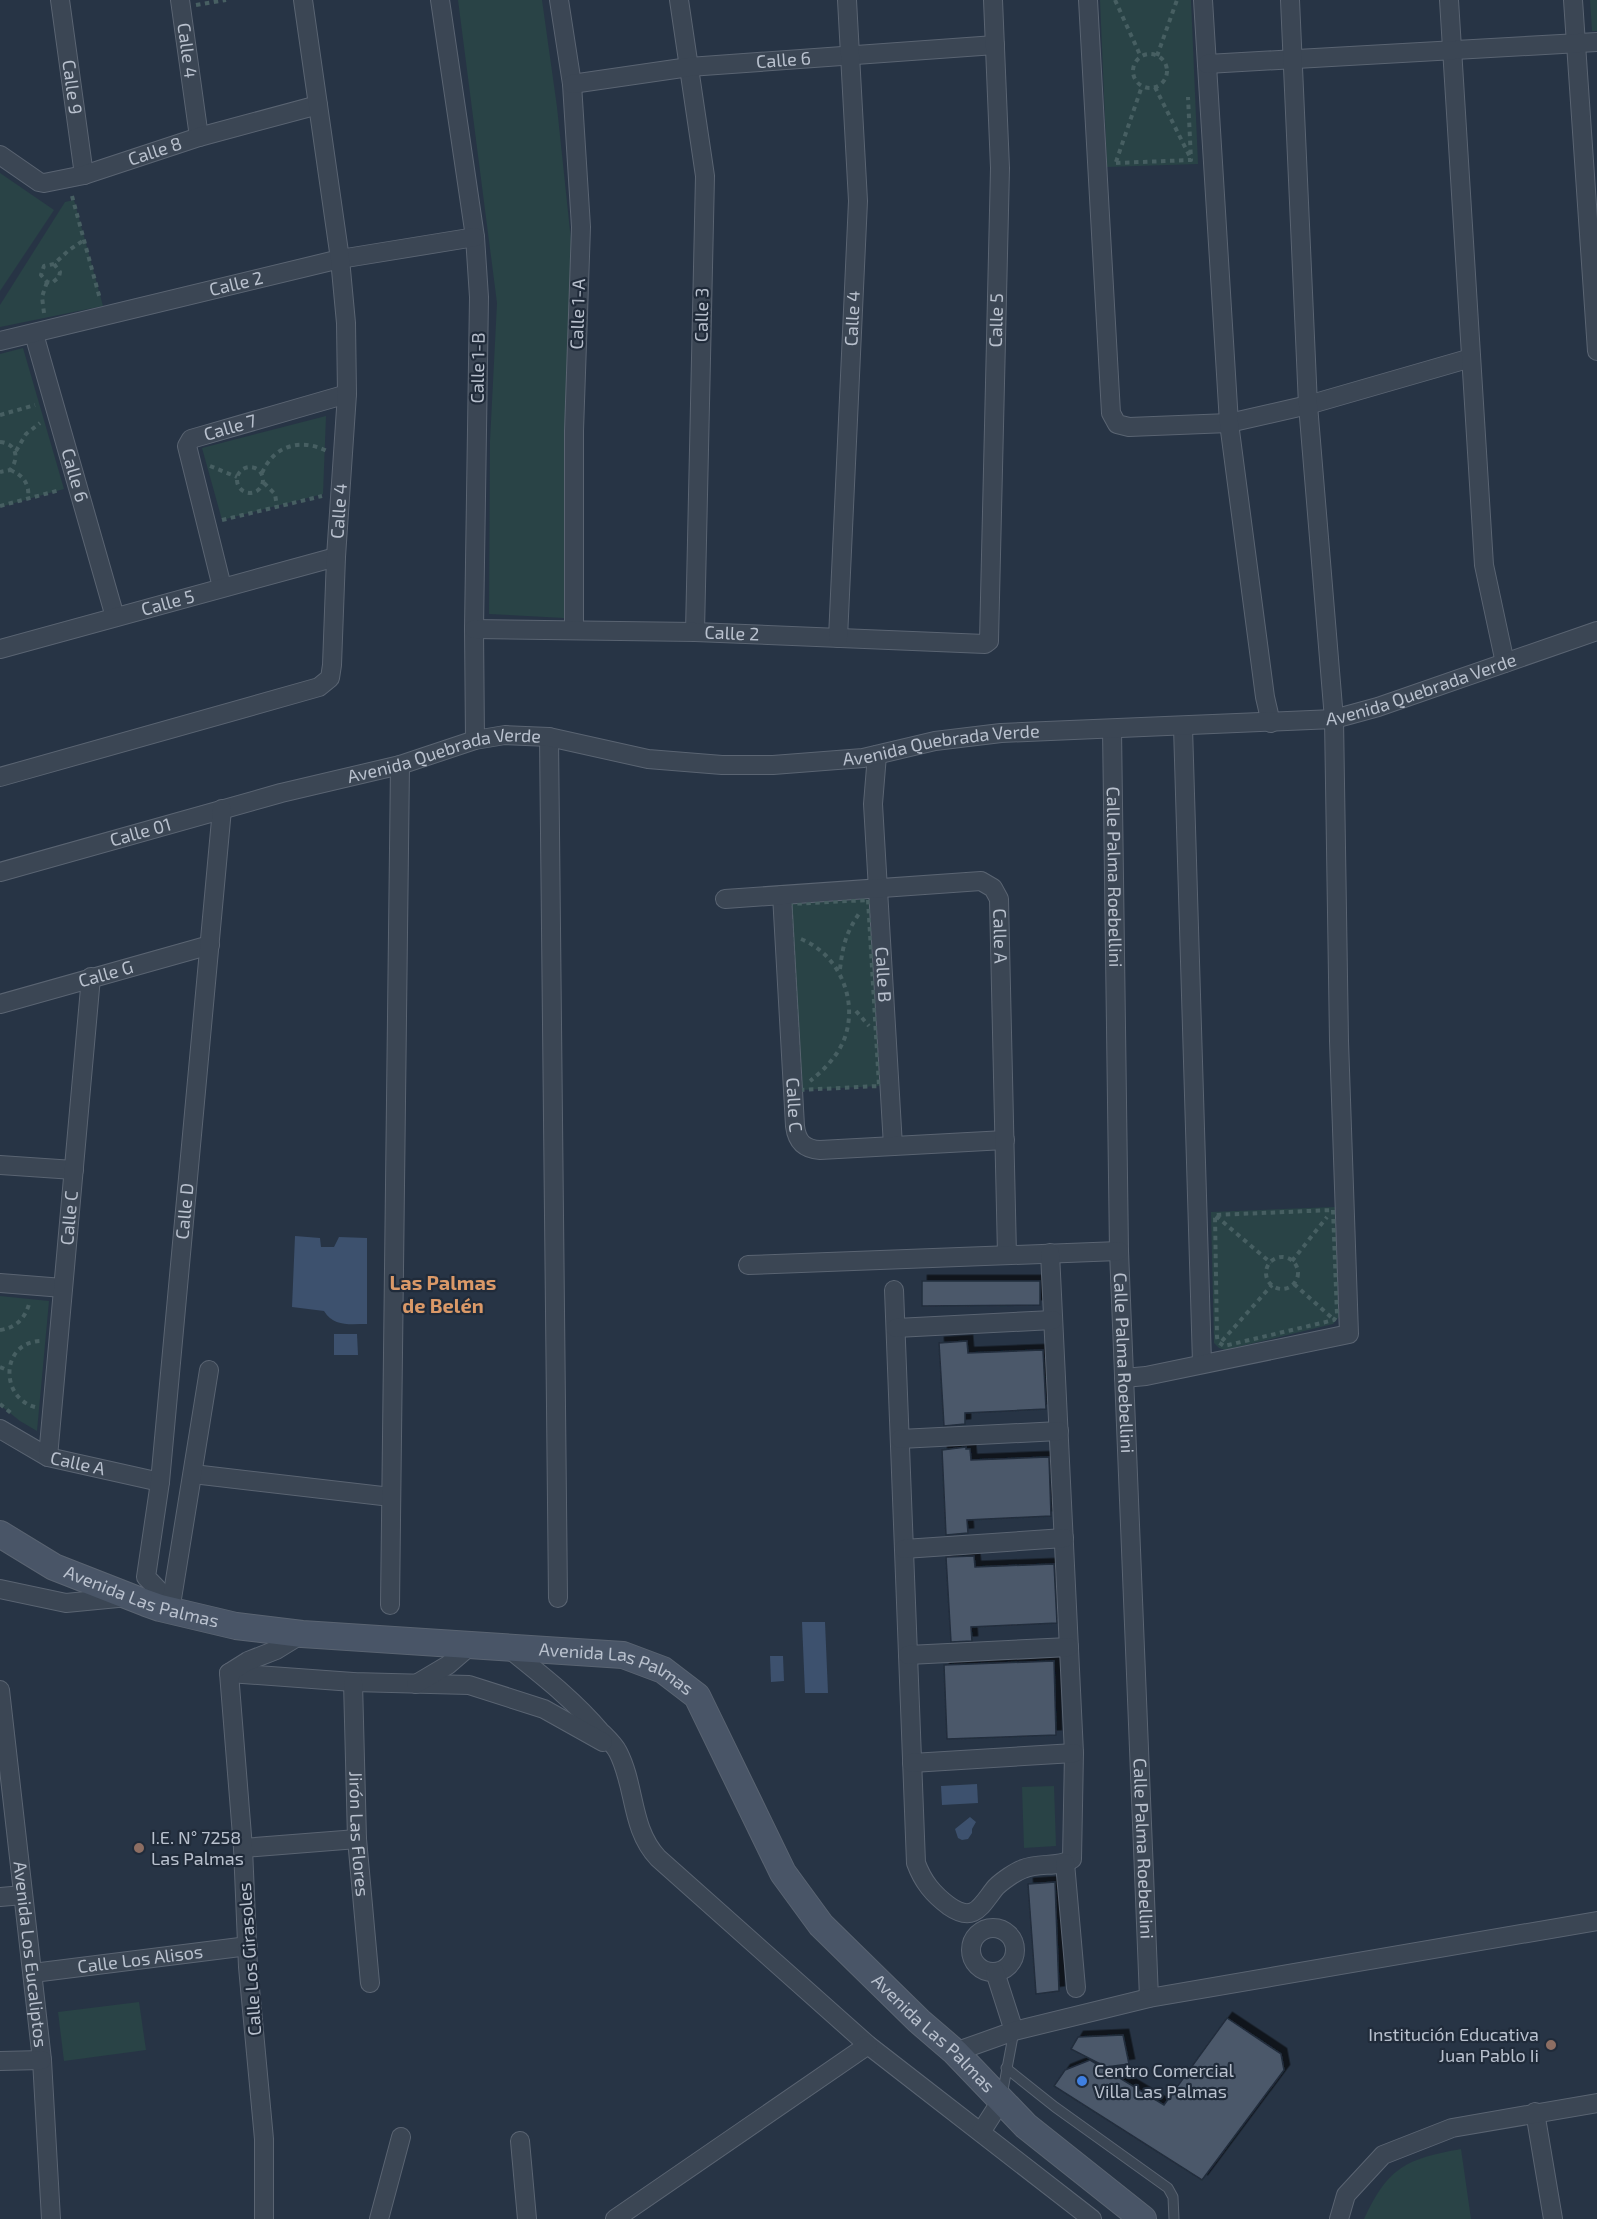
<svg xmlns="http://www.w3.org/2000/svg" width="1597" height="2219" font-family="'Exo 2',sans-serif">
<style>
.green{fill:#294346}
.water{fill:#3d516e}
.building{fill:#4b586b;stroke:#222d3c;stroke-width:1.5;filter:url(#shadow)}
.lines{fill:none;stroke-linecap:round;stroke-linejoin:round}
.service-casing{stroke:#5a6472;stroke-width:11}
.minor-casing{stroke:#5a6472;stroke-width:20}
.secondary-casing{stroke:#5a6472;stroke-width:28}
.path{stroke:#475f62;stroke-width:4;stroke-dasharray:4.5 4.5;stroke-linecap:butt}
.service{stroke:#3b4654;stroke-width:9}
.minor{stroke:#3b4654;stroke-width:18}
.secondary{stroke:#495567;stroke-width:26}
.education-dot{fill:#8d6e63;stroke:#202b3a;stroke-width:2}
.shop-dot{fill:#3f7fe0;stroke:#202b3a;stroke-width:2}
.labels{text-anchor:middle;stroke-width:4.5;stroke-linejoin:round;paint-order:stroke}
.street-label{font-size:18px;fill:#b9c1ce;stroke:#202b3a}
.poi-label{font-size:18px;fill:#b9c1ce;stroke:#202b3a;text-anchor:start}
.neighbourhood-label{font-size:20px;font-weight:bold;fill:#da9968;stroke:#202b3a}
</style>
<defs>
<filter id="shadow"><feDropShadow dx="5.5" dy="-5.5" stdDeviation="0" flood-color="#0009"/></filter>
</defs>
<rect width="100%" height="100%" fill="#273445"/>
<g class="green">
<path d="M458,0H542L557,107L571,240L564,618L489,614L490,441L497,303Z"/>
<path d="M1100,0H1191L1198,164L1107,167Z"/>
<path d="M1590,0H1597V31H1592Z"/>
<path d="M0,173L54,210L0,291Z"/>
<path d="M74,200L103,306L0,327V305L65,202Z"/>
<path d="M23,348L64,489L0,507V354Z"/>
<path d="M326,416L323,494L222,520L202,448Z"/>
<path d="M869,899L880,1086L800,1090L789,904Z"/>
<path d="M1335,1207L1339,1317L1333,1324L1225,1350L1219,1348L1214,1343L1211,1212Z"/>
<path d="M0,1296L49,1301L37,1431L20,1421L0,1405Z"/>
<path d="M1054,1786L1056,1846L1024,1848L1022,1787Z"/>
<path d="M139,2002L146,2050L64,2061L58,2012Z"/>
<path d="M1461,2149L1471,2219H1364C1388,2167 1406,2159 1461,2149Z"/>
</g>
<g class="water">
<path d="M295,1236L320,1238L321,1247H334L339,1237L367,1238V1324C349,1324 334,1327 324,1311L292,1307Z"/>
<path d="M334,1334H357L358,1355H334Z"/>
<path d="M802,1622H825L828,1693H805Z"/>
<path d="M783,1656L784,1681L771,1682L770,1656Z"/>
<path d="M977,1784L978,1803L942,1805L941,1786Z"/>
<path d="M970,1817L976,1822L972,1829V1833L968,1839L962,1840L958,1838L955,1829Z"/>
</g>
<g class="building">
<path d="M922,1281H1040V1305L922,1306Z"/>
<path d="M967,1341L968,1353L1043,1350L1046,1409L965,1413V1424L944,1426L939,1343Z"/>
<path d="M966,1447V1449H970L971,1460L1049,1457L1051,1516L967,1520L968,1533L946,1535L942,1450Z"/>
<path d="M974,1556L975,1567L1054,1564L1057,1623L971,1627L972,1641L951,1642L946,1557Z"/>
<path d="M1054,1661L1056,1735L947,1739L944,1665Z"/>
<path d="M1055,1882L1059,1991L1036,1994L1028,1884Z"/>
<path d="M1227,2018L1281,2054L1284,2070L1202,2180L1054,2086L1065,2070L1090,2060L1164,2105Z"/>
<path d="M1123,2035L1129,2064L1106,2067L1071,2049L1078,2037Z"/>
</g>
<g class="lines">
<g class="service-casing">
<g id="service">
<path d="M1006,2068L1055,2107L1168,2188L1173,2197L1174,2219"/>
<path d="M1002,2095L1014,2031"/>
</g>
</g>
<g class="minor-casing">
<g id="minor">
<path id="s1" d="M60,0L84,175"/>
<path id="s2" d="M180,0L199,137"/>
<path d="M440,0L475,237L479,297L474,629L475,740"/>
<path d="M559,0L572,84L581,227L574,431V629"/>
<path d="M679,0L705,176L695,632"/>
<path d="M1088,0L1111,413L1117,424L1129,427L1229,423L1308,405L1471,358"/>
<path d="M1203,0L1229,423L1265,697L1271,723"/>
<path d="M1449,0L1484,565L1505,663"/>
<path d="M1573,0L1597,351"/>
<path d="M1207,64L1597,42"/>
<path id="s3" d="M572,84L689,67L995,45"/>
<path id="s4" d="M0,155L39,182L44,183L84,175L199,137L318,105"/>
<path id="s5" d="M34,334L115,617"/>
<path id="s6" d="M0,341L340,259L475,237"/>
<path id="s7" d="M222,587L187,446L191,439L347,394"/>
<path id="s8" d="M474,629L695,632L985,644L989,641L1000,168L993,0"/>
<path id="s9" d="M838,638L858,201L847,0"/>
<path id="s10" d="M0,649L336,557"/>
<path d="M1183,727L1202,1363"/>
<path id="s11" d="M1112,729L1119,1251L1149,1998"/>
<path d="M549,737L558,1598"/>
<path id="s12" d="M877,755L873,804L893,1146"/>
<path id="s13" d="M0,777L319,687L330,678L332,665L336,557L347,394L346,323L340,259L303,0"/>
<path id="s14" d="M0,872L281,793L400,765L475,740L505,735L549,737L648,759L722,765H773L863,758L935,741L1001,733L1334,719L1378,707L1597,631"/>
<path id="s15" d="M782,895L795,1126C797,1142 804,1149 820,1150L1005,1140"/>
<path id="s16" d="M725,899L981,881L993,888L999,899L1007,1255"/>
<path id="s17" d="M0,1004L210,945"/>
<path d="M0,1165L74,1170"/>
<path d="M748,1265L1119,1251"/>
<path d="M0,1283L63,1288"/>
<path d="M894,1290L916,1863C923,1882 933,1894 949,1906C975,1924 981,1905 996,1887C1002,1881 1015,1872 1023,1869C1039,1862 1059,1868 1072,1859L1074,1753L1050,1253"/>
<path d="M896,1328L1053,1320"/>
<path d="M1124,1378L1146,1376L1349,1334L1339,1041L1334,719L1308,405L1290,0"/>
<path id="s18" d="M0,1429L48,1457L160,1482"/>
<path d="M900,1439L1059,1431"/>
<path id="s19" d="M48,1457L91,977"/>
<path d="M193,1474L391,1497"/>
<path d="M904,1549L1064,1538"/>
<path d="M0,1589L66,1603L128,1597"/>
<path id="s20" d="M171,1603L146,1577L160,1482L222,809"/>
<path d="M390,1605L400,765"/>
<path d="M170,1611L209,1370"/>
<path d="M508,1648C540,1674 573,1699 600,1731C606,1737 614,1744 618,1752C636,1787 630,1828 658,1858L868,2045L1092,2219"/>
<path d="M908,1655L1069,1647"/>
<path d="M229,1673L353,1682L469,1685L544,1709L603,1742"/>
<path id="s21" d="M353,1682L357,1839L370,1983"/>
<path d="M416,1684L448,1665L470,1646"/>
<path id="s22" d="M0,1690L42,2060L51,2219"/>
<path d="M912,1763L1074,1753"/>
<path d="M243,1848L357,1839"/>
<path d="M1065,1863L1076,1988"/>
<path d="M0,1897L23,1895"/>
<circle cx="993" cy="1950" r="22"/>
<path d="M995,1972L1014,2031"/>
<path id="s23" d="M33,1973L248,1946"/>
<path d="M955,2052L1014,2031L1149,1998L1597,1921"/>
<path d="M0,2061L42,2060"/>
<path d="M1535,2112L1553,2219"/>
<path d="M981,2132L1001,2101"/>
<path d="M520,2141L527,2219"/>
<path d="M264,2219V2139L248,1967L243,1848L229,1673L248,1661L276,1650L302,1634"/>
<path d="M379,2219L401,2137"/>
<path d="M615,2219L868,2045"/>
<path d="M1339,2219L1346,2195L1383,2155L1452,2128L1597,2103"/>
</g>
</g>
<g class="secondary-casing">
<g id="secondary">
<path id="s24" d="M0,1534L54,1567L146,1603L160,1608L236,1626L302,1634L623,1655L663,1670L697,1696L783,1873L821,1925L919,2021L955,2052L1026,2126L1143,2219"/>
</g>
</g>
<g class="path">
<path d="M1115,0L1141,57"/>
<path d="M196,5L226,0"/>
<circle cx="1150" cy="71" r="17"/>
<path d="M1157,56L1177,0"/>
<path d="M1155,87L1191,159"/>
<path d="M1116,162L1142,86"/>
<path d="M1116,163L1191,160L1188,97"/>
<path d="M72,196L100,299"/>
<path d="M54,264L60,272L59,277L52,283L47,282L41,275L44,266L54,264L69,250L84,240"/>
<path d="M44,313L42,297L47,282"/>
<path d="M0,415L35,405"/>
<path d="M0,442C16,443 20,458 10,470L0,472"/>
<path d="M16,451L26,434L40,423"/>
<path d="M210,466L237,477"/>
<circle cx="250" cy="480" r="13"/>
<path d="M10,470C23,475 30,484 28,499"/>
<path d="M262,473C274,445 301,438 327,451"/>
<path d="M264,483L275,494L277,507"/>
<path d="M0,506L60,490"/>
<path d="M222,520L322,496"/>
<path d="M868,900L879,1086L800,1090L790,904Z"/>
<path d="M801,939C838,954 857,997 846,1034C840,1054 825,1069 810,1081"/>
<path d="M840,969C843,944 846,933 860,912"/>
<path d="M856,1011L869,1026"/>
<path d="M1333,1210L1337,1315L1334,1320L1224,1346L1218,1342L1217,1337L1215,1215Z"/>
<path d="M1216,1216L1271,1263"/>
<circle cx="1282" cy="1273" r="16"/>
<path d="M1292,1261L1327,1217"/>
<path d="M1294,1284L1331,1317"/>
<path d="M0,1330C15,1328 25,1319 29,1304"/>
<path d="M1222,1341L1272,1285"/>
<path d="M0,1367L7,1370"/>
<path d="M0,1404L11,1413"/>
<path d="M35,1407C0,1398 0,1342 41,1341"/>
</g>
<use href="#service" class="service"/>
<use href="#minor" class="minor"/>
<use href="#secondary" class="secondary"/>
</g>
<g class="education-dot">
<circle cx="139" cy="1848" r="6"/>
<circle cx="1551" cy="2045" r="6"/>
</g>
<circle class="shop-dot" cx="1082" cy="2081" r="6"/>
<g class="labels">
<g class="street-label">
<text dy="6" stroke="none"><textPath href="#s2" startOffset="51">Calle 4</textPath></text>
<text dy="6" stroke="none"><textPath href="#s3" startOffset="213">Calle 6</textPath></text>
<text dy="6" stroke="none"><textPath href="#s1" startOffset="88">Calle 9</textPath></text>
<text dy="6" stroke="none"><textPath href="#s4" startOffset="168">Calle 8</textPath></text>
<text dy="6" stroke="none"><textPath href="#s6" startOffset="243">Calle 2</textPath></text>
<text transform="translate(578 314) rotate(-88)" y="6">Calle 1-A</text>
<text transform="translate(702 315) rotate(-89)" y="6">Calle 3</text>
<text dy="6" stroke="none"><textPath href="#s9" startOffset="320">Calle 4</textPath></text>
<text dy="6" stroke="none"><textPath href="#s8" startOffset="837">Calle 5</textPath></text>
<text transform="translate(478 368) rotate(-89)" y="6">Calle 1-B</text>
<text dy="6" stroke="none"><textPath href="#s7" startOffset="194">Calle 7</textPath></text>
<text dy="6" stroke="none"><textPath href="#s5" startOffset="147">Calle 6</textPath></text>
<text dy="6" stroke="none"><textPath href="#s13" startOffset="513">Calle 4</textPath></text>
<text dy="6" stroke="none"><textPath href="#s10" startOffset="174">Calle 5</textPath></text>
<text dy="6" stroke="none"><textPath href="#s8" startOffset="258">Calle 2</textPath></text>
<text dy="6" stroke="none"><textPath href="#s14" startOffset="1450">Avenida Quebrada Verde</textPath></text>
<text dy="6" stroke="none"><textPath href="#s14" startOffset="964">Avenida Quebrada Verde</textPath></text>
<text dy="6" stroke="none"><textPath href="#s14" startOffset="460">Avenida Quebrada Verde</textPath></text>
<text dy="6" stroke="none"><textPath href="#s14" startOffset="146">Calle 01</textPath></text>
<text dy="6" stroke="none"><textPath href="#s11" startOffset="148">Calle Palma Roebellini</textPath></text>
<text dy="6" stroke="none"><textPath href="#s16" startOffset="320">Calle A</textPath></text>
<text dy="6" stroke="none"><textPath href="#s17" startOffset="110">Calle G</textPath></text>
<text dy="6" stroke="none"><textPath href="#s12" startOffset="220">Calle B</textPath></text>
<text dy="6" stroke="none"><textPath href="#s15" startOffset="210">Calle C</textPath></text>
<text dy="6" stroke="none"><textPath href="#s20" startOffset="404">Calle D</textPath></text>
<text dy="6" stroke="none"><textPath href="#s19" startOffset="240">Calle C</textPath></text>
<text dy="6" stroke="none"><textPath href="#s11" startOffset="634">Calle Palma Roebellini</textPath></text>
<text dy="6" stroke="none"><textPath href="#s18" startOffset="86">Calle A</textPath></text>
<text dy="6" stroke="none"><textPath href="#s24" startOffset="156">Avenida Las Palmas</textPath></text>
<text dy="6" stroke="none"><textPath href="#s24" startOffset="640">Avenida Las Palmas</textPath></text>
<text dy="6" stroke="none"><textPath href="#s21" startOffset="152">Jirón Las Flores</textPath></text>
<text dy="6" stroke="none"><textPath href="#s11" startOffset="1120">Calle Palma Roebellini</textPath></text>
<text dy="6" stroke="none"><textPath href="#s22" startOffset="266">Avenida Los Eucaliptos</textPath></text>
<text dy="6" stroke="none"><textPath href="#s23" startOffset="108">Calle Los Alisos</textPath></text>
<text transform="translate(250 1959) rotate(-94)" y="6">Calle Los Girasoles</text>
<text dy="6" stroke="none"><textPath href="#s24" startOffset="1146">Avenida Las Palmas</textPath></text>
</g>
<g class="poi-label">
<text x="151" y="1844">I.E. N° 7258<tspan x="151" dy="21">Las Palmas</tspan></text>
<text x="1539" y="2041" text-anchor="end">Institución Educativa<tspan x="1539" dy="21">Juan Pablo Ii</tspan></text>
<text x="1094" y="2077">Centro Comercial<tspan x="1094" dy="21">Villa Las Palmas</tspan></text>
</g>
<g class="neighbourhood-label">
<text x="443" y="1290">Las Palmas<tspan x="443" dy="23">de Belén</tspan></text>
</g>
</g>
</svg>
